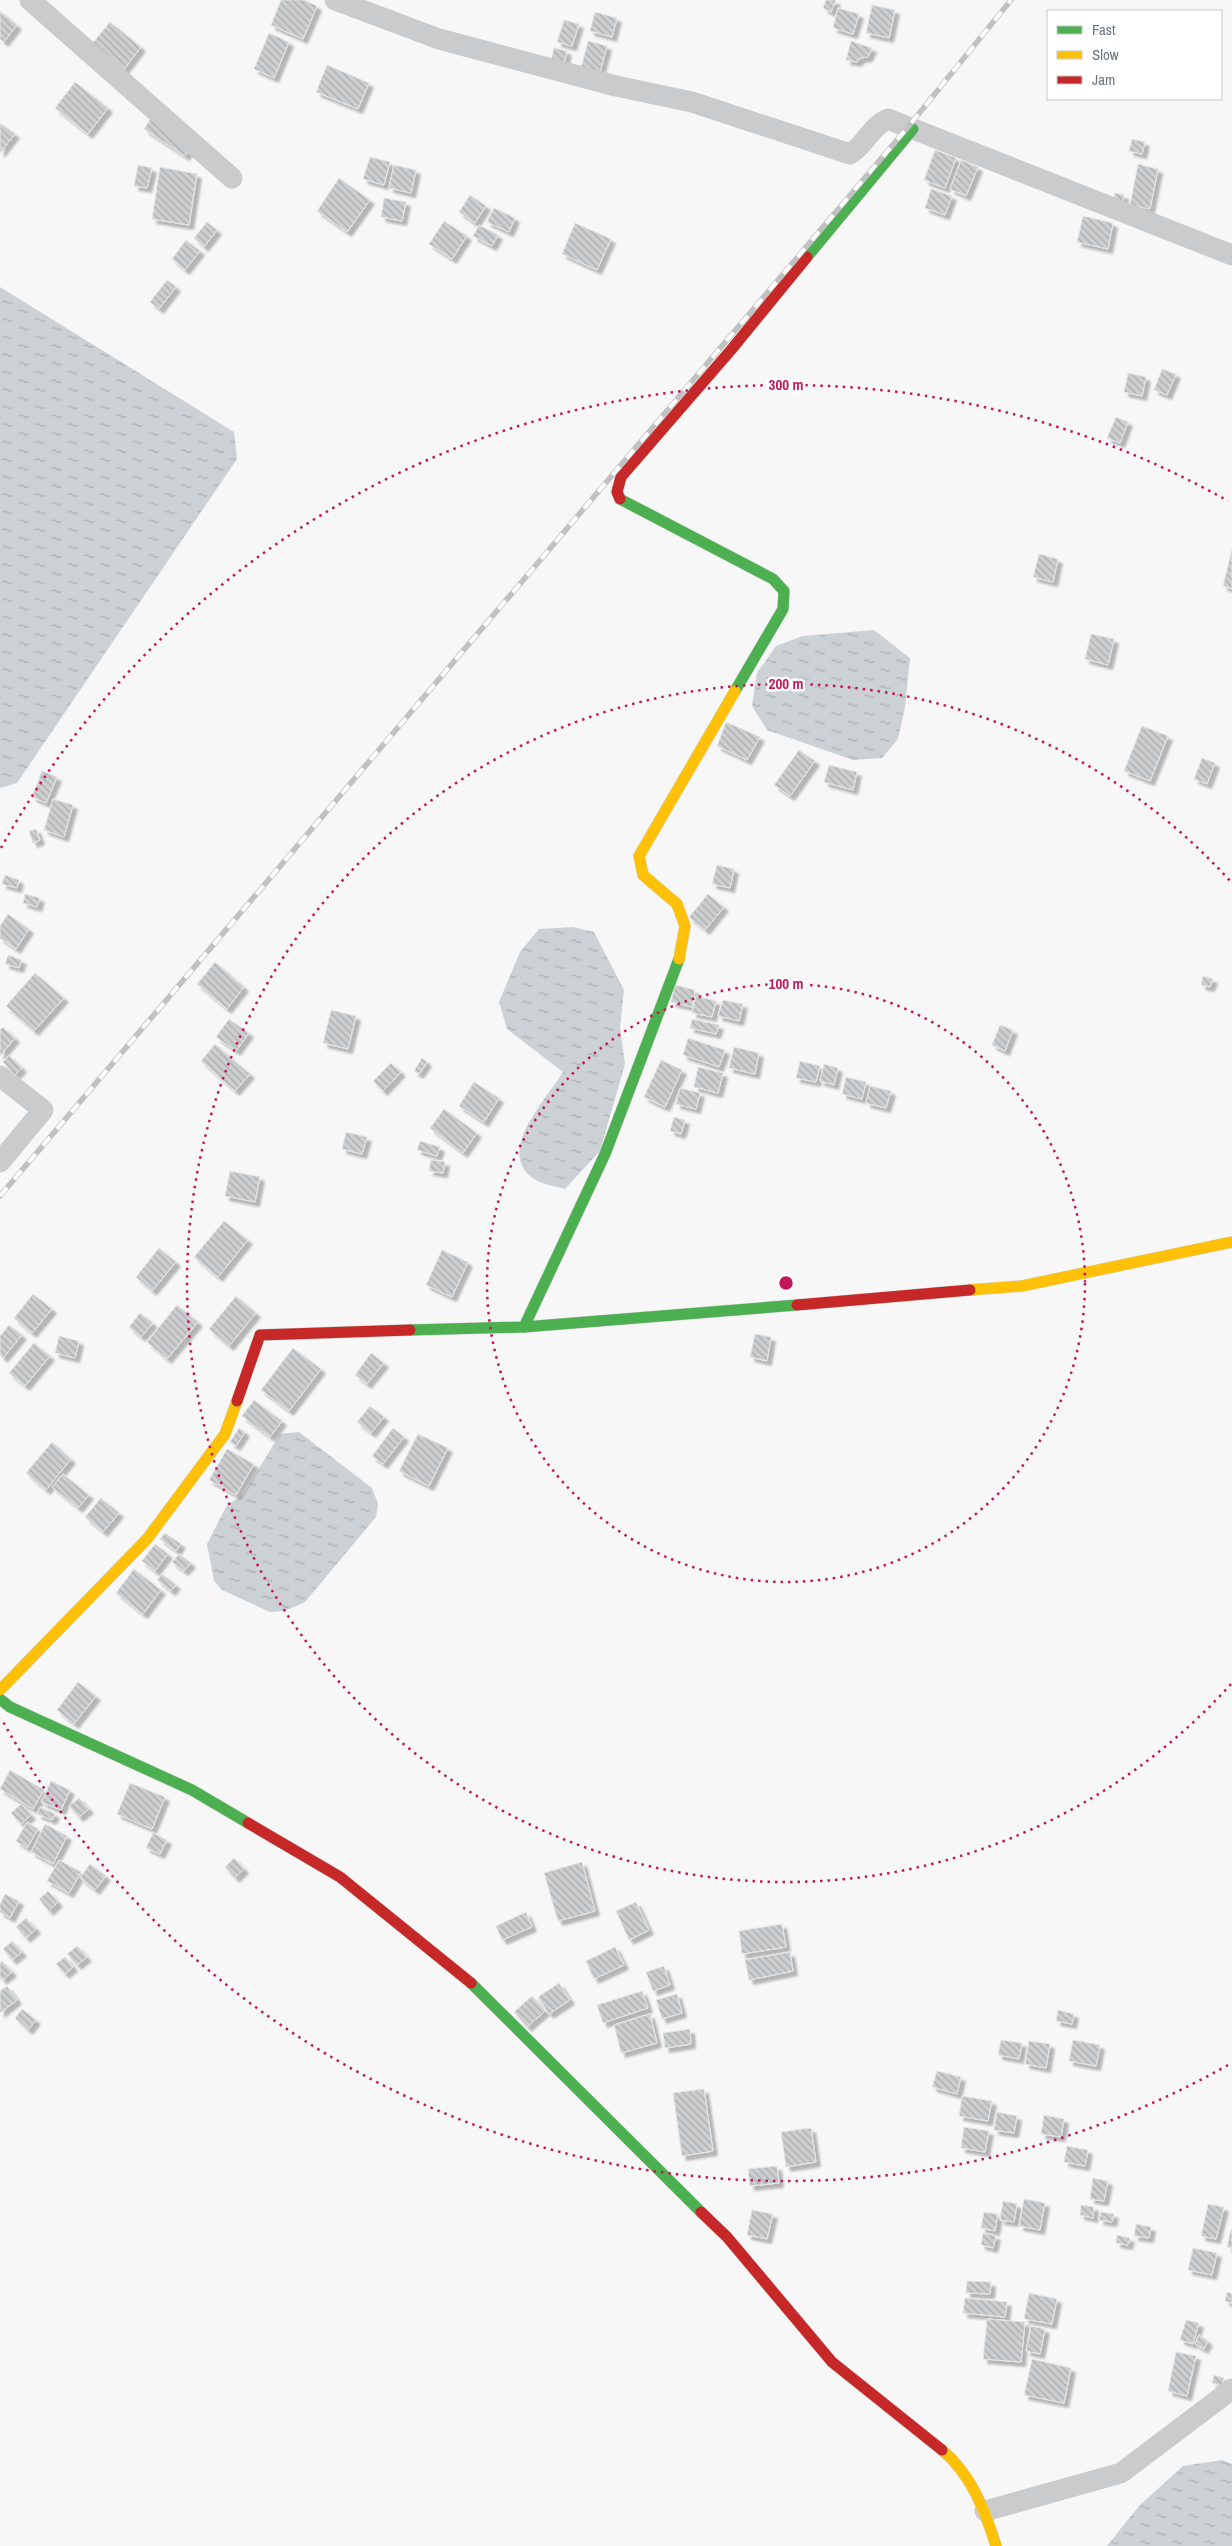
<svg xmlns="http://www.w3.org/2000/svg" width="1232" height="2546" font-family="'Archivo Narrow',sans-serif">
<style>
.water{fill:url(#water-ripples)}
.building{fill:url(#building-back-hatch);stroke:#e6e6e6;filter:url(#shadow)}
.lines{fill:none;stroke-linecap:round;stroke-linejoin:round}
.fast-casing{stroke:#d3d4d4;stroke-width:12}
.slow-casing{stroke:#d3d4d4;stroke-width:12}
.jam-casing{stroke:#d3d4d4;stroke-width:12}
.street{stroke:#cacbcc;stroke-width:21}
.fast{stroke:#4caf50;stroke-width:11}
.slow{stroke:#ffc107;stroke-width:11}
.jam{stroke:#c62828;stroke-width:11}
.rail-casing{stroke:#c1c1c2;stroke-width:5.5}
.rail{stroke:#fff;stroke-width:4;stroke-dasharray:11;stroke-linecap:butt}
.ring{fill:none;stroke:#c2185b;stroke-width:2.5;stroke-dasharray:2.5 5}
.centre{fill:#c2185b;stroke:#fff;stroke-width:2.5}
.ring-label{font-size:15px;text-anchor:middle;font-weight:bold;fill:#c2185b;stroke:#fff;stroke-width:5;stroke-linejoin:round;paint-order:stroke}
</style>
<defs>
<pattern id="water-ripples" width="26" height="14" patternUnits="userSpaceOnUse" patternTransform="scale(1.25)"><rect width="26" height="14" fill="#ccd1d5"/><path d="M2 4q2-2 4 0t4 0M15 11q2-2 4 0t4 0" fill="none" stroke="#aaaeb2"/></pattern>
<pattern id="building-back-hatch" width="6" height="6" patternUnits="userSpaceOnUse" patternTransform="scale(1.25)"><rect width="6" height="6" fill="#cdcecf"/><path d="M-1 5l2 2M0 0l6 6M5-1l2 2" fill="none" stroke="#aaacad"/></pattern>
<filter id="shadow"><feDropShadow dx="4.5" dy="4.5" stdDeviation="1" flood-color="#0004"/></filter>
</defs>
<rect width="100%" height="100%" fill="#f7f7f7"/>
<g class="water">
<path d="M0,287L234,432L237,459L17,783L0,788Z"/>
<path d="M874,630L910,658L905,707L898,739L882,758L853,760L767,730L752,706L757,673L776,646L803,636Z"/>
<path d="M573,927L594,932L624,990L620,1028L625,1064L600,1151L565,1189C556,1186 544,1185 536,1180C492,1154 547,1099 563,1072L507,1029L499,1002L520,952L539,929Z"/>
<path d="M299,1432L372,1488L378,1504L376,1517L305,1602L285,1611L270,1612L222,1590L214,1581L207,1544L227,1505L243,1495L280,1434Z"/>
<path d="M1222,2460L1232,2464V2546H1107L1139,2506L1183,2466Z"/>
</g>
<g class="building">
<path d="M281,0H304L317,6L303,39L271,25Z"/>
<path d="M826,0H836L831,12L823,8Z"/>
<path d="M872,5L895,10L889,38L866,33Z"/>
<path d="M838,8L859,14L853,34L833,28Z"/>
<path d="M0,11L17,25L4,42L0,39Z"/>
<path d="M595,12L617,18L612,37L590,31Z"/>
<path d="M564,20L579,24L572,46L557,42Z"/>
<path d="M110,22L141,47L119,76L87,50Z"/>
<path d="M269,33L289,42L274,78L254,69Z"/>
<path d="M588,41L607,46L600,72L581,68Z"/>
<path d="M851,41L872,48L868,57L860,58L857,62L846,60Z"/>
<path d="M554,48L567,51L564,64L551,61Z"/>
<path d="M327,65L369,83L358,109L316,92Z"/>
<path d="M75,82L108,108L88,134L55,108Z"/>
<path d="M154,114L195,141L185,156L144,129Z"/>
<path d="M0,123L15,134L0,153Z"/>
<path d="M1132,139L1145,142L1142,154L1129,151Z"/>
<path d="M935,150L956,158L945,188L924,180Z"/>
<path d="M370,157L390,162L384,185L363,179Z"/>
<path d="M961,160L978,167L966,196L950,189Z"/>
<path d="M1138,164L1158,169L1150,209L1130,205Z"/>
<path d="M138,165L152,168L147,188L134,186Z"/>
<path d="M394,165L416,170L411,193L389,188Z"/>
<path d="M160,167L197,174L189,225L152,219Z"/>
<path d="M339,178L370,200L347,232L317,211Z"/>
<path d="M931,189L952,196L945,215L925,208Z"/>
<path d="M1115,193L1124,195L1122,205L1113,203Z"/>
<path d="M470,195L486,206L475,223L459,212Z"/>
<path d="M384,198L406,202L402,221L381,217Z"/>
<path d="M494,208L515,218L509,232L487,222Z"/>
<path d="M1083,216L1113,223L1108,249L1077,242Z"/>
<path d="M444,221L467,236L452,259L429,244Z"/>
<path d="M207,222L217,230L204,247L194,238Z"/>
<path d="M575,223L611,239L597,270L562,254Z"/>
<path d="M479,225L498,235L492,246L473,236Z"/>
<path d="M186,240L200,251L185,270L172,259Z"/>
<path d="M167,280L176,287L159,309L150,302Z"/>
<path d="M1162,369L1176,374L1167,395L1154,390Z"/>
<path d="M1128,373L1146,377L1142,396L1124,392Z"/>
<path d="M1116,417L1128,422L1120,443L1107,438Z"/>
<path d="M1232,549V589L1223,586Z"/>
<path d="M1039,554L1058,559L1053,582L1033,577Z"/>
<path d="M1091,634L1114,639L1108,665L1085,659Z"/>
<path d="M726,722L760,737L747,760L717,746Z"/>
<path d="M1142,726L1168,736L1150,781L1124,771Z"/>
<path d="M799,750L815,761L790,796L774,785Z"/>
<path d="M1202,758L1215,763L1207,784L1194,779Z"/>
<path d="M829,765L857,772L853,790L824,782Z"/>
<path d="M42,771L57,777L46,803L32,797Z"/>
<path d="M53,799L73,805L64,837L44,830Z"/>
<path d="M36,829L40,840L33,843L29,831Z"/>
<path d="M717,865L734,869L730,888L712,884Z"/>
<path d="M5,875L19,880L17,888L2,884Z"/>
<path d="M25,894L40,898L37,907L23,903Z"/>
<path d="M708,894L724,907L705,930L689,917Z"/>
<path d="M8,914L29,929L16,949L0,938V926Z"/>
<path d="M8,955L22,960L19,968L5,964Z"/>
<path d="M215,962L244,987L227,1009L197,984Z"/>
<path d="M35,973L64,998L34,1031L6,1006Z"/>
<path d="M1203,976L1213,979L1210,987L1201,985Z"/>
<path d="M675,985L695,990L692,1007L671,1002Z"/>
<path d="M696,996L716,1001L712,1017L692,1013Z"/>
<path d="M723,1000L743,1004L739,1021L718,1016Z"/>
<path d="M331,1010L356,1016L348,1049L323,1043Z"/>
<path d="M229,1019L249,1033L236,1051L216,1037Z"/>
<path d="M692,1019L719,1025L716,1034L690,1028Z"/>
<path d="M1000,1025L1013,1030L1005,1051L992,1045Z"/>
<path d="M3,1027L15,1038L0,1056V1030Z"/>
<path d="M688,1038L725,1050L719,1067L683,1055Z"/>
<path d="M215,1044L250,1074L235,1091L201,1061Z"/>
<path d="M734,1047L759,1053L755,1074L729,1068Z"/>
<path d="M9,1055L22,1068L15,1075L3,1062Z"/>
<path d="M422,1058L427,1062L419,1074L414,1071Z"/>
<path d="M661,1060L682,1070L665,1107L644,1097Z"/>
<path d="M800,1061L820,1066L816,1082L796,1078Z"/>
<path d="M391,1063L401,1072L383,1091L373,1081Z"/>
<path d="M824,1064L838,1068L834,1085L820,1081Z"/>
<path d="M698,1067L723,1073L718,1093L694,1087Z"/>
<path d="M846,1077L866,1082L862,1099L842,1094Z"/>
<path d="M474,1082L499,1098L484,1122L459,1106Z"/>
<path d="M870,1086L891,1091L886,1108L866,1103Z"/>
<path d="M680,1088L700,1093L696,1109L676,1104Z"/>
<path d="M444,1109L477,1133L463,1153L430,1128Z"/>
<path d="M674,1117L685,1120L681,1134L670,1131Z"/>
<path d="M346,1132L367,1137L362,1154L342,1149Z"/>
<path d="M420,1141L440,1147L437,1156L417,1150Z"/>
<path d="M431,1160L445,1162L443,1173L429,1171Z"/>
<path d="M230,1171L260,1177L255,1202L225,1196Z"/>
<path d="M224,1221L248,1240L218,1277L194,1257Z"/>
<path d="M159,1248L176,1262L152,1291L136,1277Z"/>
<path d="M442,1250L468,1262L452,1297L426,1285Z"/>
<path d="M33,1294L52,1309L32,1333L14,1318Z"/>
<path d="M236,1296L256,1313L229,1346L209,1329Z"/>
<path d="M177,1305L198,1322L167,1359L147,1342Z"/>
<path d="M140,1313L153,1323L141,1337L129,1327Z"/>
<path d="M9,1325L22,1335L3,1358L0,1355V1336Z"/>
<path d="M755,1334L771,1337L767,1361L750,1357Z"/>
<path d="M59,1336L79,1341L75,1358L55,1353Z"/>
<path d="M34,1343L50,1356L25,1386L9,1373Z"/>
<path d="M293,1348L321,1369L289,1411L261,1390Z"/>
<path d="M371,1353L384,1363L367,1384L355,1375Z"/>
<path d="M254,1400L282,1421L270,1437L242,1416Z"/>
<path d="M370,1406L384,1417L371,1433L357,1422Z"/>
<path d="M239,1428L245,1432L236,1446L230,1442Z"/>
<path d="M393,1428L404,1437L383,1464L372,1456Z"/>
<path d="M418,1434L448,1448L429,1486L399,1471Z"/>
<path d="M52,1442L71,1459L46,1490L26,1473Z"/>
<path d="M227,1449L254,1464L236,1495L209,1480Z"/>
<path d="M63,1474L89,1495L78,1508L52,1487Z"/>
<path d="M101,1498L119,1513L103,1532L85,1517Z"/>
<path d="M165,1533L181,1544L176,1551L160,1539Z"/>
<path d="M155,1544L168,1554L155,1571L142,1561Z"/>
<path d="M179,1554L191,1563L184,1571L172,1562Z"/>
<path d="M134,1569L161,1590L143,1614L116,1593Z"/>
<path d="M162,1574L176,1585L171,1591L157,1580Z"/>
<path d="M78,1682L96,1696L74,1724L57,1710Z"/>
<path d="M10,1770L44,1790L33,1809L0,1789Z"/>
<path d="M51,1781L70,1790L61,1810L41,1802Z"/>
<path d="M130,1783L165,1797L152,1829L117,1814Z"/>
<path d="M79,1798L89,1809L79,1817L69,1806Z"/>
<path d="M21,1804L31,1815L21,1824L11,1813Z"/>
<path d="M40,1807L55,1814L52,1820L37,1814Z"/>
<path d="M27,1822L38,1829L27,1848L16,1841Z"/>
<path d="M45,1824L67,1836L53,1864L31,1852Z"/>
<path d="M153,1833L167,1840L160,1854L146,1848Z"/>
<path d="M234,1858L244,1869L235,1878L225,1867Z"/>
<path d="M59,1860L81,1872L69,1893L47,1881Z"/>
<path d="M582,1862L595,1911L558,1921L544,1873Z"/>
<path d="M90,1864L106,1876L95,1890L80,1878Z"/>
<path d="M48,1891L58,1902L49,1911L39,1899Z"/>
<path d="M5,1894L19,1901L10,1918L0,1912V1904Z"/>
<path d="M636,1902L649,1930L629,1940L616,1911Z"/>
<path d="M526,1912L532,1927L502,1940L496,1926Z"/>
<path d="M26,1918L36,1929L26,1938L16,1927Z"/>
<path d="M782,1924L786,1947L742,1954L739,1931Z"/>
<path d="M12,1941L22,1952L12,1960L3,1949Z"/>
<path d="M77,1946L87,1957L77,1965L67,1954Z"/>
<path d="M615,1947L624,1965L594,1979L586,1961Z"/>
<path d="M790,1952L793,1971L749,1980L745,1960Z"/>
<path d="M65,1957L73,1967L65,1974L56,1964Z"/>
<path d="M2,1961L12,1972L2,1980L0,1977V1963Z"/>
<path d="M664,1966L670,1985L653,1991L646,1972Z"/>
<path d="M559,1983L570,2000L549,2014L538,1997Z"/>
<path d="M7,1986L17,2000L0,2013V1991Z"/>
<path d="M642,1991L648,2008L603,2023L597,2005Z"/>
<path d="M677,1994L682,2013L662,2019L656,2000Z"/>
<path d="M532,1996L545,2011L527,2027L514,2012Z"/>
<path d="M22,2009L36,2020L28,2030L15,2018Z"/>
<path d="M1058,2010L1074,2014L1072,2024L1056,2021Z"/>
<path d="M650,2014L657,2043L621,2053L614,2025Z"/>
<path d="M690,2029L691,2044L665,2048L663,2033Z"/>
<path d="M1001,2040L1022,2043L1019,2059L998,2055Z"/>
<path d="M1073,2040L1100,2045L1096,2066L1069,2061Z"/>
<path d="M1029,2041L1050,2044L1046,2068L1025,2064Z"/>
<path d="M937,2071L961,2077L957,2094L932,2087Z"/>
<path d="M704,2089L713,2151L682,2156L673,2093Z"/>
<path d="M962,2096L992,2101L988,2121L959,2116Z"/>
<path d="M997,2112L1017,2116L1014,2133L994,2130Z"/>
<path d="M1044,2115L1064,2119L1061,2137L1041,2134Z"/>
<path d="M964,2127L989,2131L985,2152L961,2148Z"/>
<path d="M811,2128L816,2162L786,2167L781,2132Z"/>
<path d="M1067,2146L1088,2150L1085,2166L1064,2162Z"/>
<path d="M777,2166L779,2183L750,2186L748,2169Z"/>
<path d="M1093,2178L1108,2181L1104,2201L1090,2199Z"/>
<path d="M1024,2199L1045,2203L1040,2230L1019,2226Z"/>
<path d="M1003,2201L1017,2204L1014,2222L1000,2220Z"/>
<path d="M1208,2204L1224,2207L1216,2239L1201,2236Z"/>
<path d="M1081,2205L1094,2207L1093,2218L1080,2215Z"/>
<path d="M752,2210L773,2214L767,2239L747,2235Z"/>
<path d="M984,2212L998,2214L995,2231L981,2228Z"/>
<path d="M1101,2212L1114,2214L1112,2222L1099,2220Z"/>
<path d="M1136,2224L1151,2227L1149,2238L1134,2236Z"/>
<path d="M1231,2229H1232V2248L1227,2247Z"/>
<path d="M983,2233L996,2236L993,2248L981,2245Z"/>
<path d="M1117,2235L1130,2238L1128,2245L1116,2243Z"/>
<path d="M1193,2248L1217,2253L1212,2275L1188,2270Z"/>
<path d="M967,2281L991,2282L990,2294L966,2293Z"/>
<path d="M1227,2292L1232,2294V2303L1225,2301Z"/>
<path d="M1029,2293L1057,2299L1052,2324L1024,2319Z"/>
<path d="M965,2298L1007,2302L1005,2317L963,2313Z"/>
<path d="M987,2319L1025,2322L1021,2362L983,2359Z"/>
<path d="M1186,2320L1199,2323L1193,2344L1180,2340Z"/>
<path d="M1031,2326L1045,2329L1040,2354L1026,2351Z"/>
<path d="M1199,2335L1208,2341L1204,2349L1195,2344Z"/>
<path d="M1176,2352L1196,2356L1187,2396L1168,2391Z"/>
<path d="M1032,2359L1071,2368L1064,2403L1024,2395Z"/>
<path d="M1214,2375L1224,2378L1222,2386L1212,2383Z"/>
</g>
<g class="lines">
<g class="fast-casing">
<g id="fast">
<path d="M807,257L913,129"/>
<path d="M620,499L773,579L784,591L783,609L735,691"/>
<path d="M524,1327L605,1154L679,959"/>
<path d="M410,1330L524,1327L797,1305"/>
<path d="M0,1699L10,1707L192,1790L248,1823"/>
<path d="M471,1983L701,2212"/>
</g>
</g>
<g class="slow-casing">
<g id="slow">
<path d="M679,959L685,926L677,904L643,875L639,856L735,691"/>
<path d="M970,1290L1022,1286L1232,1242"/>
<path d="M0,1690L147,1539L225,1434L237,1401"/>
<path d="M942,2450C971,2474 985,2510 996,2546"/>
</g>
</g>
<g class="jam-casing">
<g id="jam">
<path d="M620,499L617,492L621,477L731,350L807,257"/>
<path d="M797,1305L970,1290"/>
<path d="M237,1401L260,1335L410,1330"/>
<path d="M248,1823L340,1877L471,1983"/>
<path d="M701,2212L727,2237L832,2362L942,2450"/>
</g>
</g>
<g class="street">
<path d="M30,0L232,178"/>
<path d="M335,0L439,39L616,86L692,102L850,154C865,145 872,125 888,119L1232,255"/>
<path d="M0,1076L43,1110L0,1162"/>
<path d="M985,2511L1121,2473L1232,2389"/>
</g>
<use href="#fast" class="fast"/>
<use href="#slow" class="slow"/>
<use href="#jam" class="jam"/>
<g class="rail-casing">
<path id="rail" d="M0,1196L908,127L1011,0"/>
</g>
<use href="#rail" class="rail"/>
</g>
<g class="ring">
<circle cx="786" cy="1283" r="299"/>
<path d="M1231 1684A599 599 0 1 1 1231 882"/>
<path d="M1228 2065A898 898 0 0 1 1 1718M1 848A898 898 0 0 1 1228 501"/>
</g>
<circle cx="786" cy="1283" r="8" class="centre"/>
<g class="ring-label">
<text x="786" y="390">300 m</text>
<text x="786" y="689">200 m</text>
<text x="786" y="989">100 m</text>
</g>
<rect x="1047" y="10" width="175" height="90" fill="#ffffff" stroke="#c4c9cd"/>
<rect x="1057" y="26" width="25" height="8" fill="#4caf50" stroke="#c4c9cd"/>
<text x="1092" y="35" font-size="15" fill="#6b7783">Fast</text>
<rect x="1057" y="51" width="25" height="8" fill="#ffc107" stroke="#c4c9cd"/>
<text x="1092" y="60" font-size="15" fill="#6b7783">Slow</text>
<rect x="1057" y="76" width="25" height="8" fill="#c62828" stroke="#c4c9cd"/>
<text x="1092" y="85" font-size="15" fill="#6b7783">Jam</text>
</svg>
